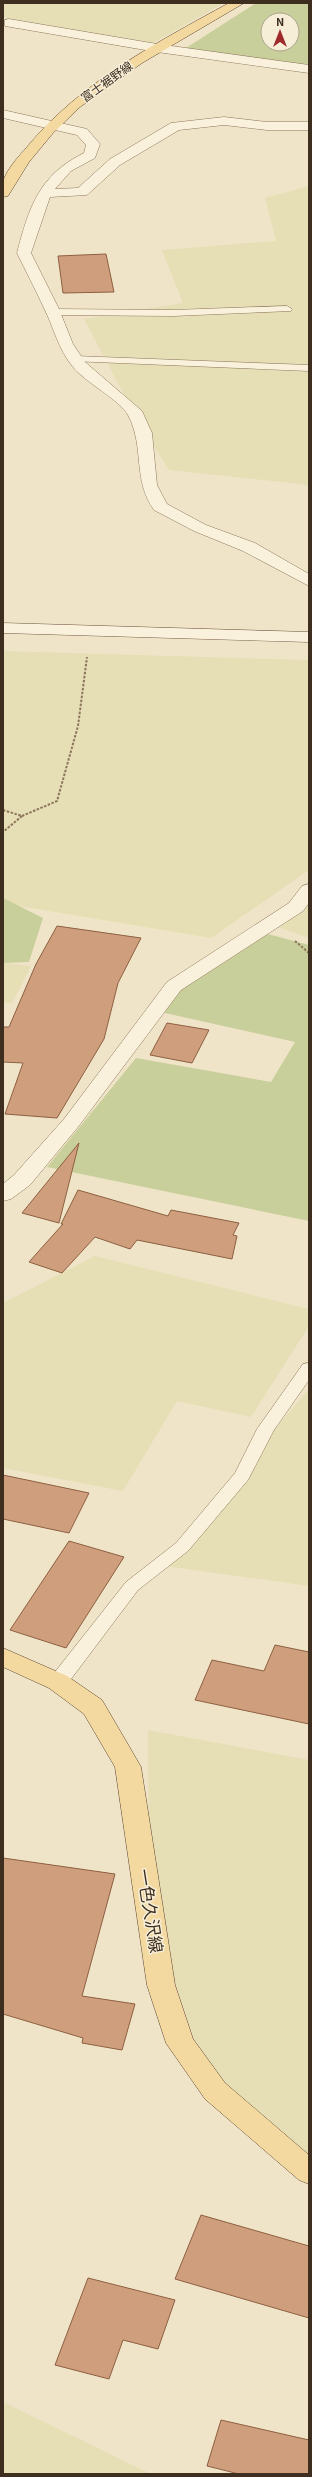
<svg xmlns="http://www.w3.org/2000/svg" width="312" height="2477" font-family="Georgia,'Noto Sans JP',serif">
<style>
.farmland{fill:#e6deb5}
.green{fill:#c9cf9b;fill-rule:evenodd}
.building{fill:#cf9f7d;stroke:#8d5f41}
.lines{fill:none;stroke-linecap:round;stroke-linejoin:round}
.lane-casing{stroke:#8d765c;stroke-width:1}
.street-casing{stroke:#8d765c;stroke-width:1}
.secondary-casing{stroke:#6f573f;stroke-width:1}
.primary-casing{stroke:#5b4430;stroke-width:1}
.path{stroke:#8d765c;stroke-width:2;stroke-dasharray:2.5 1.5;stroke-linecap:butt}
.lane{fill:#faf1dc;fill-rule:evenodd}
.street{fill:#faf1dc;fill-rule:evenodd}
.secondary{fill:#faf1dc;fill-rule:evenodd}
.primary{fill:#f3d9a0;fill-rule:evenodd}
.labels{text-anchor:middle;stroke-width:3;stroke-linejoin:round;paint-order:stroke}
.far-street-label{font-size:12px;fill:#3d2e20;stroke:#f7eed8}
.near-street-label{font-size:17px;fill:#3d2e20;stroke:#f7eed8}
</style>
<rect width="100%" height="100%" fill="#f0e4c8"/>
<g class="farmland">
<path d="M3,3H224L151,44L3,17Z"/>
<path d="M309,186V485L169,470L138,421L84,319L183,303L162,250L276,241L265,198Z"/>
<path d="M3,651L309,660V870L211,938L19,906L3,901Z"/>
<path d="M309,897V938L278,927Z"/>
<path d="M3,963L31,966L12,1003H3Z"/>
<path d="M95,1256L309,1309V1326L251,1417L177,1401L123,1491L3,1468V1303Z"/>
<path d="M309,1389V1586L158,1565Z"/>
<path d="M148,1730L309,1760V2166L192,2059L149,1905Z"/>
<path d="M3,2402L151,2474H3Z"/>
</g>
<g class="green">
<path d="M256,3H309V65L186,48ZM268,20H292V44H268Z"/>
<path d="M3,898L43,918L29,962L3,963Z"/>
<path d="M268,934L309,945V1221L47,1167L136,1058L271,1082L295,1042L156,1011L174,986Z"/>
</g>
<g class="building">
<path d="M106,254L114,292L63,293L58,256Z"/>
<path d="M57,926L141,938L118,983L104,1039L57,1118L5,1114L23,1063L3,1062V1027H9L36,964Z"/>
<path d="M167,1023L209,1030L192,1063L150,1055Z"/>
<path d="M79,1143L59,1223L22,1213Z"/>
<path d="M78,1190L168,1216L171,1210L239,1223L233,1235L237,1236L232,1259L137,1240L130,1249L95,1237L62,1273L29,1262L63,1224H61Z"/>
<path d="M3,1475L89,1493L69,1533L3,1519Z"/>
<path d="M69,1541L124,1557L66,1648L10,1630Z"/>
<path d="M275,1645L309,1652V1724L195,1700L212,1660L264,1671Z"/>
<path d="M3,1858L115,1874L82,1996L135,2004L122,2050L82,2043L83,2038L3,2014Z"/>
<path d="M201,2215L309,2246V2318L175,2279Z"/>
<path d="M88,2278L175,2300L158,2349L123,2340L109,2379L55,2365Z"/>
<path d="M221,2420L309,2440V2474H239L207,2466Z"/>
</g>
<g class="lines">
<g class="lane-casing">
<g id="lane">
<path d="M287,306L292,309L291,311L173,316L53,315L48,312L53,309L173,310Z"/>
<path d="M75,356L309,365V371L71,361L69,359Z"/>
<path d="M309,1363V1380L274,1430L248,1480L188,1551L138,1590L65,1687L58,1689L51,1687L49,1682L51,1677L126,1582L176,1543L235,1473L257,1429L303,1364Z"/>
</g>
</g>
<g class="street-casing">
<g id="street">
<path d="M9,19L157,44L309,65V73L157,52L5,26V20Z"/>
<path d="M3,110L87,129L100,144L95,158L71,171L55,189L78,188L110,159L171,123L224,117L267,122H309V130H267L224,125L179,130L120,165L87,195L50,197L31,253L59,309L73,344L85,362L142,411L152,433L157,485L167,504L206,525L255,543L309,574V586L243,551L194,531L154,510C132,479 145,447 128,415C120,400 86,383 73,367C58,349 54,328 44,308C35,289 26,271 17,253C29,207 39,175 84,153L86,145L77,135L3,118Z"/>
<path d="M309,884V903L303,911L181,990L78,1127L30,1185L11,1199L3,1201V1184L14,1175L64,1119L167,982L289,903L302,886Z"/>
</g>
</g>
<g class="secondary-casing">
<path id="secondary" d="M3,623L309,632V642L3,633Z"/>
</g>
<g class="primary-casing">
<g id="primary">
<path d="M229,3H244L142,63L80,107L53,133L29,162L8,196L3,197C3,193 2,186 3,182C6,170 19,156 27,147C81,82 156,43 229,3Z"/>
<path d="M3,1648L67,1676L102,1700L137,1760L141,1767L175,1985L193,2039L225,2083L309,2155V2184L299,2180L205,2099L166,2043L147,1985L115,1767L84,1714L49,1688L3,1667Z"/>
</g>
</g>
<g class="path">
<path d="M3,810L22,816L3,832"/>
<path d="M22,816L57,801L78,726L87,657"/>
<path d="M295,941L309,953"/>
</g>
<use href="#lane" class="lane"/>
<use href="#street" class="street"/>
<use href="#secondary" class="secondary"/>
<use href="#primary" class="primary"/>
</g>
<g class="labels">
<g class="far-street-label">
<text transform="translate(107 82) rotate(-36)" y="4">富士裾野線</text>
</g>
<g class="near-street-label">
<text transform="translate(150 1911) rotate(81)" y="6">一色久沢線</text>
</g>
</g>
<rect width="312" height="2477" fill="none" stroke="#3d2e20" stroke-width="8"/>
<g transform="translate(280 32)"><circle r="19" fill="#f7eed8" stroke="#ada18e"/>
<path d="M0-3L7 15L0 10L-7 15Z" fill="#9e2a2b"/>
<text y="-6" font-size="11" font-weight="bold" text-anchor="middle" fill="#3d2e20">N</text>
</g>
</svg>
